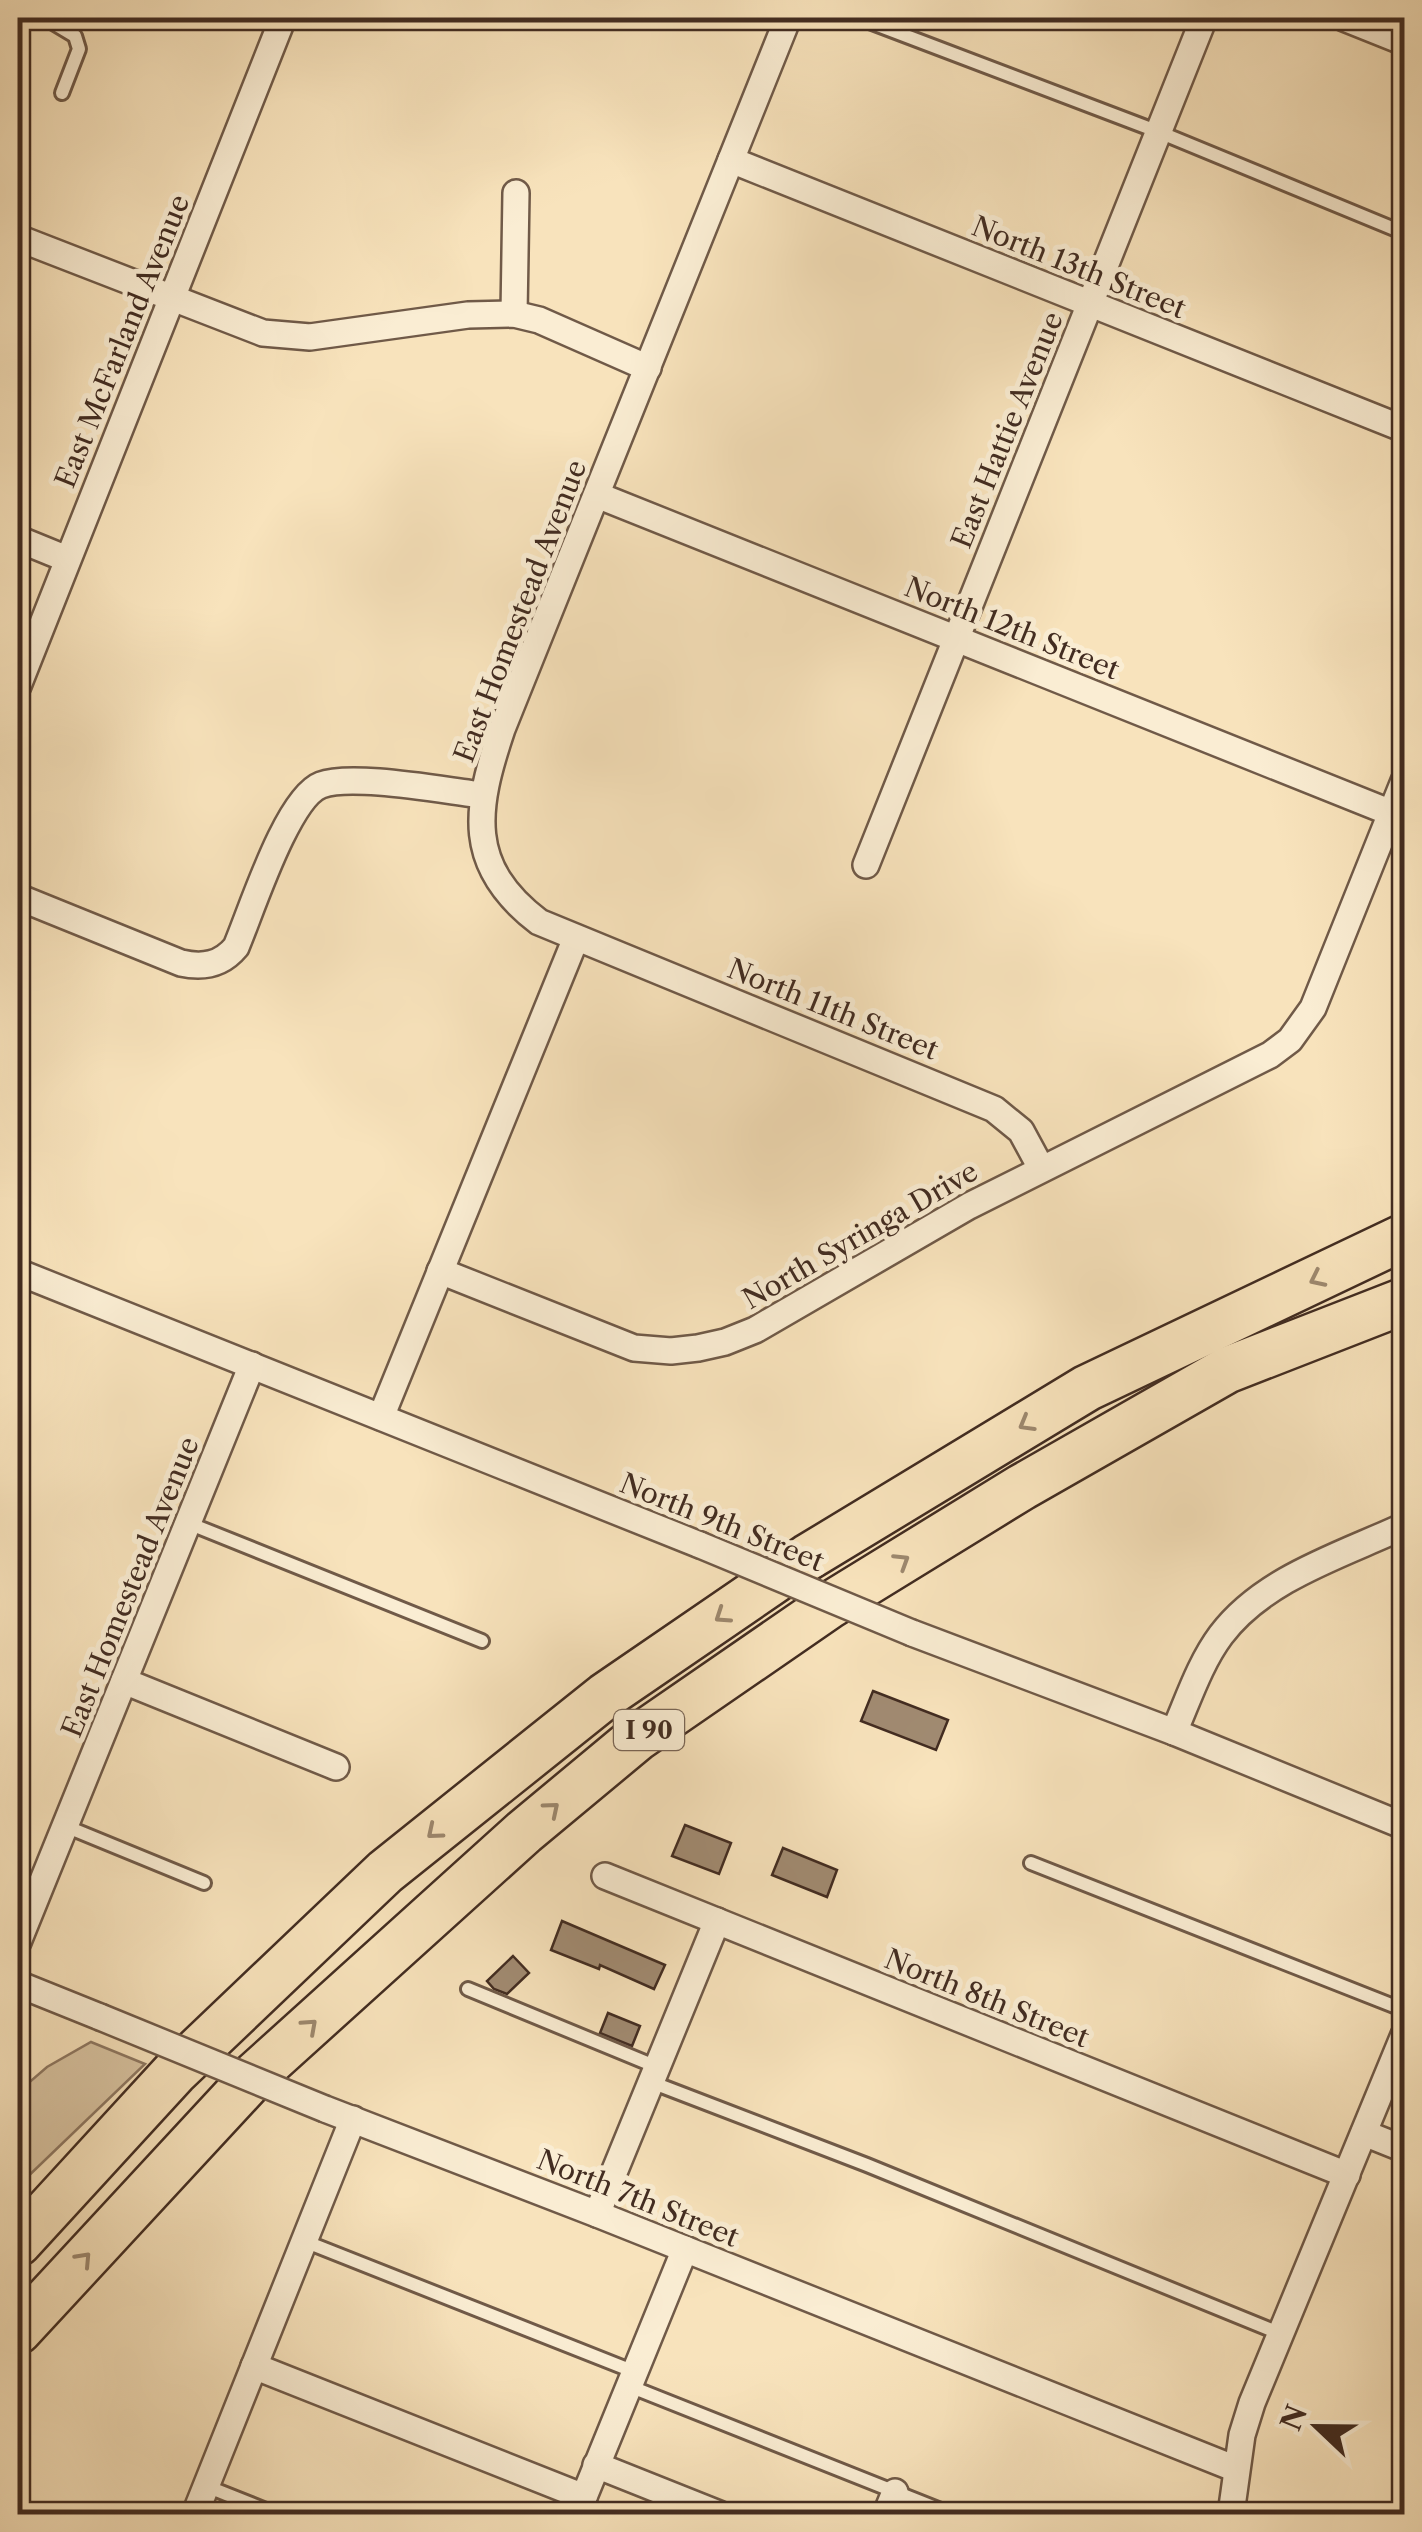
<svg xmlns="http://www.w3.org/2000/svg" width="1422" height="2532" font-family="'Libre Caslon Text',serif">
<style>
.green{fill:#d9c4a2;stroke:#8e7862;stroke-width:2.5}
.building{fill:#a18b72;stroke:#422c21;stroke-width:2.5}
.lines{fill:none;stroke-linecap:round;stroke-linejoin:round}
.lane-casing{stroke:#705a48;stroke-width:18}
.street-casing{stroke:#705a48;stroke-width:30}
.highway-casing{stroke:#422c21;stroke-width:50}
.lane{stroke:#faedd3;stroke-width:12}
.street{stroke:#faedd3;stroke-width:25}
.highway{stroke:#f8e3bc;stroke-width:45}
.street-bridge-casing{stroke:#705a48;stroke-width:30;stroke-linecap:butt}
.street-bridge{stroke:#faedd3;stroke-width:25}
.oneway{stroke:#9d886e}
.labels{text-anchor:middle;stroke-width:10;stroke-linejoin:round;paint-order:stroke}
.shield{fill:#faedd3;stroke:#796656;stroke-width:2.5}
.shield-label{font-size:25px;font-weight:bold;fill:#422c21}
.street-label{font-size:28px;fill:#422c21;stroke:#faedd3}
</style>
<rect width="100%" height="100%" fill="#f8e3bc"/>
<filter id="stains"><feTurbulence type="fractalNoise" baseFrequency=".002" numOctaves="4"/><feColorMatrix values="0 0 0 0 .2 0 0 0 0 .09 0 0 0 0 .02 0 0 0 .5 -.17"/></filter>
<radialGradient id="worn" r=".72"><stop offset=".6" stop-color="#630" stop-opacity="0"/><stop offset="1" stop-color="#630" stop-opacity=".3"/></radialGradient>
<path class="green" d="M91,2042L145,2064L18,2186V2092L47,2067Z"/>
<g class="building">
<path d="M873,1691L948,1720L936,1750L861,1721Z"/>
<path d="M685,1825L731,1843L719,1874L672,1856Z"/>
<path d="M783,1848L837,1870L827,1897L772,1875Z"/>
<path d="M562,1921L665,1965L654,1989L600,1965L599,1969L551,1950Z"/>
<path d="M513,1956L529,1973L507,1994L494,1989L487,1981Z"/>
<path d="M608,2013L640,2026L632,2046L600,2033Z"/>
</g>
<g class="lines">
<g class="lane-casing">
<g id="lane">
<path d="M45,18L75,36L79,49L62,93"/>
<path d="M859,18L1159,132L1404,233"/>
<path d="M188,1523L482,1641"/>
<path d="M65,1826L204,1883"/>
<path d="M1031,1863L1404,2010"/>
<path d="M468,1989L657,2067"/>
<path d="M651,2082L867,2165L1281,2334"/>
<path d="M304,2241L635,2372"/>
<path d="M629,2386L951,2514"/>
<path d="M206,2486L276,2514"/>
</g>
</g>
<g class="street-casing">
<g id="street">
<path d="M788,18L502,729C475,809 465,866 539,922L994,1109L1021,1131L1041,1168"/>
<path d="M1344,18L1404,42"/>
<path d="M731,160L1404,429"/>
<path d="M18,238L263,333L310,337L468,315L514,314L539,320L648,368"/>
<path d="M514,314L516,193"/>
<path d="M597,495L1404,818"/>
<path d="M18,539L67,559"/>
<path d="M18,686L283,18"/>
<path d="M866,865L1204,18"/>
<path d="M18,897L181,963C203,968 221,965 236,947C251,912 287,798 321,785C352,773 446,791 483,795"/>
<path d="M440,1271L634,1348L671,1351L698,1348L725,1342L755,1330L969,1206L1270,1055L1290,1040L1313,1008L1404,781"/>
<path d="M18,1272L700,1545"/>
<path d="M381,1417L576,938"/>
<path d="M912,1633L1174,1732L1404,1826"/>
<path d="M124,1681L336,1767"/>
<path d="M1174,1732C1188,1700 1200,1663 1221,1635C1264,1578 1342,1555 1404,1526"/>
<path d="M605,1876L1347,2175"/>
<path d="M18,1942L252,1365"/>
<path d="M18,1984L100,2017"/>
<path d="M325,2109L597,2214L1236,2469"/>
<path d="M1364,2133L1404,2149"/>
<path d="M597,2214L717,1921"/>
<path d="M254,2366L584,2497"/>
<path d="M596,2465L719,2514"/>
<path d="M195,2514L353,2119"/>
<path d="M577,2514L685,2249"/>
<path d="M886,2514L895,2492"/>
<path d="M1231,2514L1242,2435L1252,2403L1404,2035"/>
</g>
</g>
<g class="highway-casing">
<g id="highway">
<path d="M18,2243L174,2073L385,1872L605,1696L808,1557L1087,1388L1404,1237"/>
<path d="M18,2331L255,2075L524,1832L637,1738L830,1605L1022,1487L1227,1370L1404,1301"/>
</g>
</g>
<use href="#lane" class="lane"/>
<use href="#street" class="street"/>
<use href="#highway" class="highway"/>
<g class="street-bridge-casing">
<g id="street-bridge">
<path d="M700,1545L912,1633"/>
<path d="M100,2017L325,2109"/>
</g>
</g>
<use href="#street-bridge" class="street-bridge"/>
</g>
<defs><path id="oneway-chevron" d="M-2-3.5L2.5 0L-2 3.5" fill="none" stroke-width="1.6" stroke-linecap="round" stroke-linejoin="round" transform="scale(2.5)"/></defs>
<g class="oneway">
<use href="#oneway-chevron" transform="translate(1317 1279) rotate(154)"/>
<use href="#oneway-chevron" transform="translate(1026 1424) rotate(150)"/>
<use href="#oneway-chevron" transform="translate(902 1561) rotate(-32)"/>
<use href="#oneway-chevron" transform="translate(722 1616) rotate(146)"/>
<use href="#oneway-chevron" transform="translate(552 1809) rotate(-40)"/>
<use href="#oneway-chevron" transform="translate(434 1832) rotate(140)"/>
<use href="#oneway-chevron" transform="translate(310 2026) rotate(-42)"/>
<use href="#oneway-chevron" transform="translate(84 2259) rotate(-47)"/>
</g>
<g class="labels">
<rect class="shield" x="614" y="1710" width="70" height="40" rx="8"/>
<g class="shield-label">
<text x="649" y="1739">I 90</text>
</g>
<g class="street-label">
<text transform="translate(1079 267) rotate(22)" y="10">North 13th Street</text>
<text transform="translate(122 341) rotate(-68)" y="10">East McFarland Avenue</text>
<text transform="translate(1007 430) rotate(-68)" y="10">East Hattie Avenue</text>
<text transform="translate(520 611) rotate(-69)" y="10">East Homestead Avenue</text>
<text transform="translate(1012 628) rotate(22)" y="10">North 12th Street</text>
<text transform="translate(833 1009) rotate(22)" y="10">North 11th Street</text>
<text transform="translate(860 1235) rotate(-30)" y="10">North Syringa Drive</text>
<text transform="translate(722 1522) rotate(22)" y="10">North 9th Street</text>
<text transform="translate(130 1587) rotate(-68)" y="10">East Homestead Avenue</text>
<text transform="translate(987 1998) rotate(22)" y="10">North 8th Street</text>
<text transform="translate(638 2198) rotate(22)" y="10">North 7th Street</text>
</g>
</g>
<rect width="1422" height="2532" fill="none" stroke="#f8e3bc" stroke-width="60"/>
<rect x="20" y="20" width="1382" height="2492" fill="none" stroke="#422c21" stroke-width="5"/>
<rect x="30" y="30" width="1362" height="2472" fill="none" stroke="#422c21" stroke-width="2.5"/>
<g transform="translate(1317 2427) rotate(292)" stroke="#faedd3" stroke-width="8" paint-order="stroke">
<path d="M0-8L18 38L0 25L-18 38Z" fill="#422c21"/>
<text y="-15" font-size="28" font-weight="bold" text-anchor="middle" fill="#422c21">N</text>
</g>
<rect width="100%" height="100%" filter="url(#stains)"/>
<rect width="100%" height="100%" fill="url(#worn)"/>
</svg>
